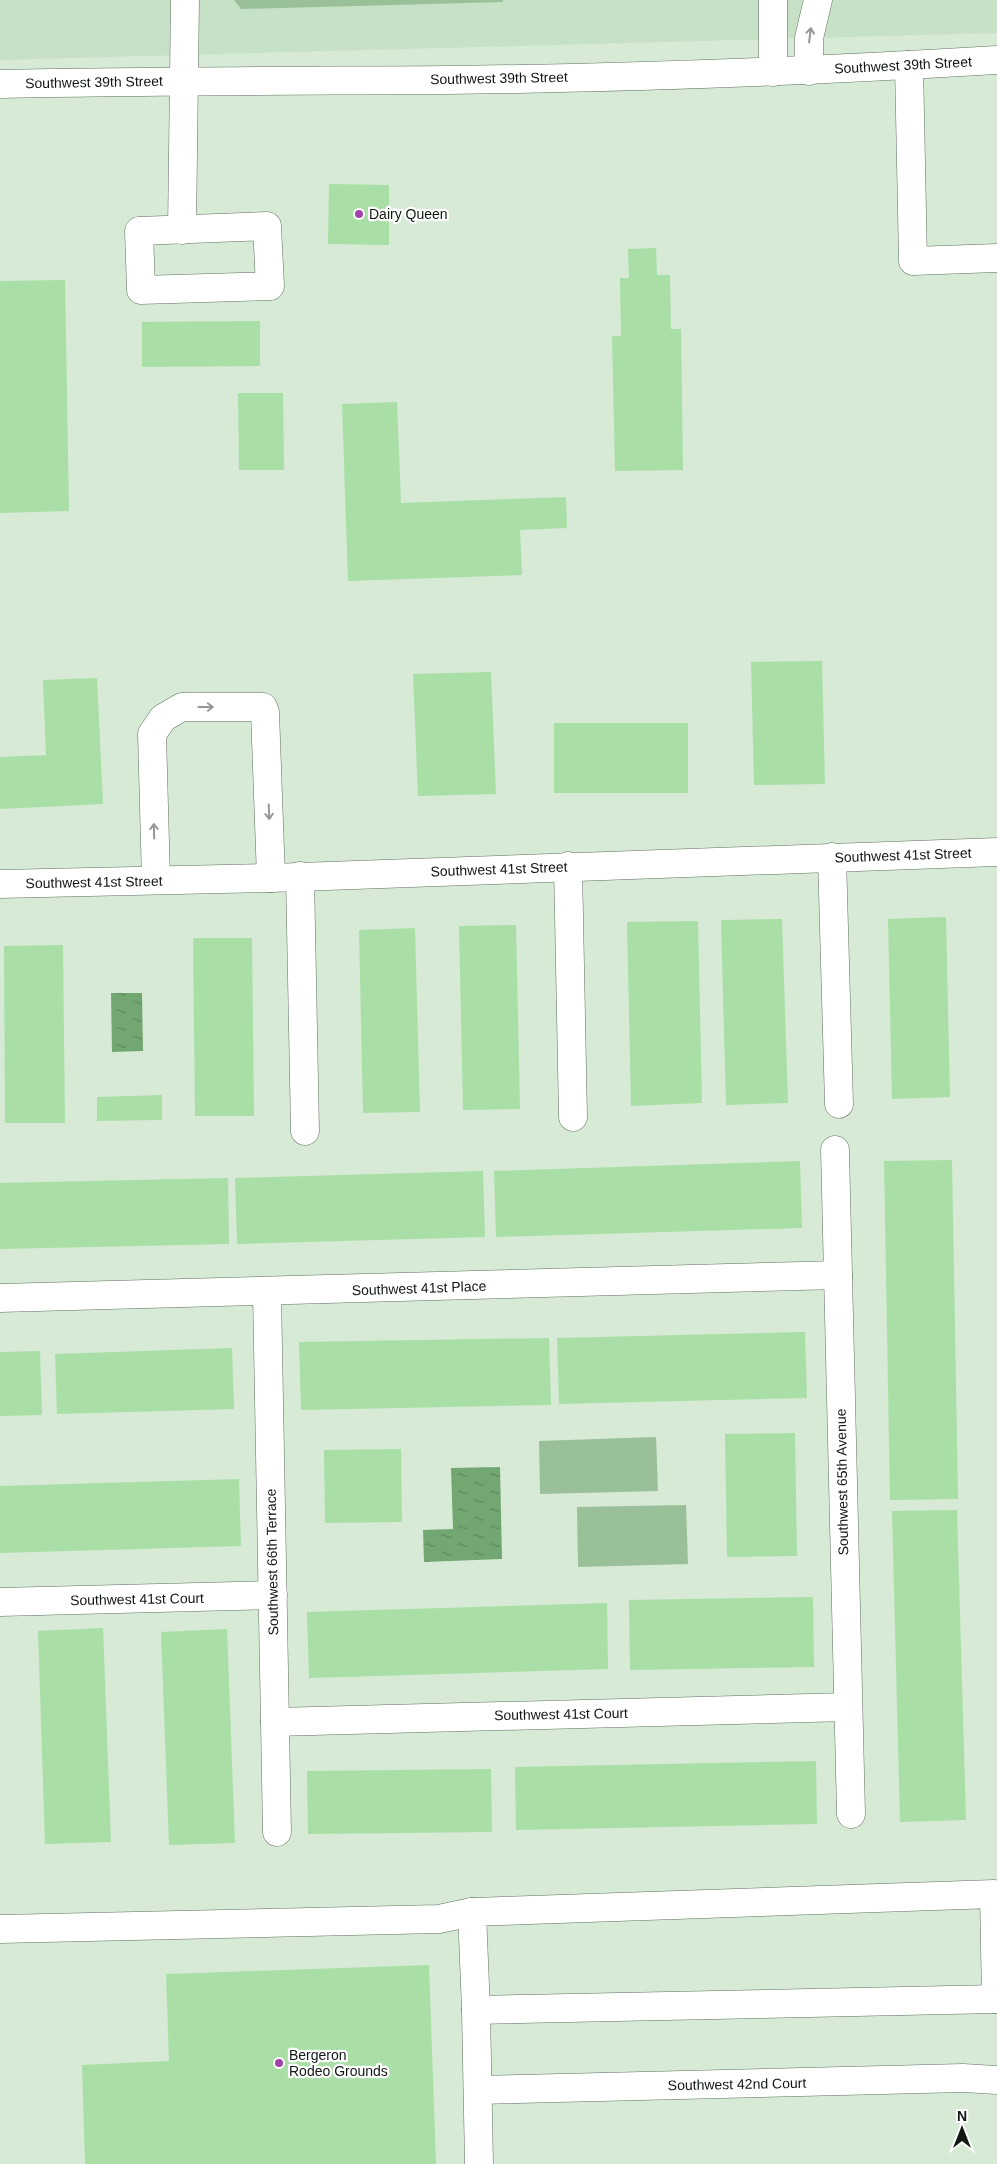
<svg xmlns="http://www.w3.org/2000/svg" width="997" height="2164" font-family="Helvetica,sans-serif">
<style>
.built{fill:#c7e1c6}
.grass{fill:#99c098}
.water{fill:url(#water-ripples)}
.building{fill:#a9dfa7}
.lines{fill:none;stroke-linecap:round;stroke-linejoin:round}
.minor-casing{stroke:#60715f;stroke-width:29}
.minor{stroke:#fff;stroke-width:28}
.oneway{stroke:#949794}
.poi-dot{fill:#a142ab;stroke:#fff;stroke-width:2}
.labels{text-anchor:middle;stroke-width:4.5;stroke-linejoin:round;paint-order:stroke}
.street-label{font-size:14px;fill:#111811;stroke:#fff}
.poi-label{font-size:14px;fill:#111811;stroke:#fff;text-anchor:start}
</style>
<defs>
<pattern id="water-ripples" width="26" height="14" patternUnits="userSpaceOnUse" patternTransform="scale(1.25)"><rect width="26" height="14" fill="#73a772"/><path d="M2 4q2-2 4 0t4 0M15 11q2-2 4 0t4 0" fill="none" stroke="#5d875c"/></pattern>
</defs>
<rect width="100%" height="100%" fill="#d6ead5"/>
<path class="built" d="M0,0H997V33L0,60Z"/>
<g class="grass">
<path d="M234,0H503V2L241,9Z"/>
<path d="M656,1437L658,1491L540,1494L539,1441Z"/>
<path d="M686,1505L688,1564L578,1567L577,1507Z"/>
</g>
<g class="water">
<path d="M111,993H142L143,1051L112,1052Z"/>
<path d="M500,1467L502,1559L424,1562L423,1530L453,1529L451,1468Z"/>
</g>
<g class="building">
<path d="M329,184L389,185V245L328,244Z"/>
<path d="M656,248L657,275H670L671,329H681L683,470L615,471L612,336H621L620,278H629L628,249Z"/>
<path d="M65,280L69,511L0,513V281Z"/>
<path d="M260,321V366L142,367V322Z"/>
<path d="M238,393H283L284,470H239Z"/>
<path d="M397,402L401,503L566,497L567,528L520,530L522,575L348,581L342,404Z"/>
<path d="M822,661L825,784L754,785L751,662Z"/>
<path d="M491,672L496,794L418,796L413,674Z"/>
<path d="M97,678L103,804L0,809V757L46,755L43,680Z"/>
<rect x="554" y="723" width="134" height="70"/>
<path d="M946,917L950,1097L892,1099L888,919Z"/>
<path d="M782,919L788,1103L726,1105L721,920Z"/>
<path d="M698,921L702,1103L631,1106L627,922Z"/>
<path d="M516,925L520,1109L463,1110L459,926Z"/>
<path d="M415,928L420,1112L363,1113L359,930Z"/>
<path d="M193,938H252L254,1116H195Z"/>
<path d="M63,945L65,1123H5L4,946Z"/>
<path d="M162,1095V1120L97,1121V1097Z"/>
<path d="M952,1160L958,1499L890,1500L884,1161Z"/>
<path d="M800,1161L802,1228L496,1237L494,1171Z"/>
<path d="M483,1171L485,1237L237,1244L235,1178Z"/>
<path d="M228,1178L229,1244L0,1249V1183Z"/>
<path d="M805,1332L807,1398L559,1404L557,1338Z"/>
<path d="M549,1338L551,1405L301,1410L299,1342Z"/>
<path d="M232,1348L234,1409L57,1414L55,1354Z"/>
<path d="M40,1351L42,1415L0,1416V1352Z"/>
<path d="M795,1433L797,1556L727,1557L725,1434Z"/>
<path d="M401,1449L402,1522L325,1523L324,1450Z"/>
<path d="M239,1479L241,1546L0,1553V1486Z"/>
<path d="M957,1510L966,1820L900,1822L892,1511Z"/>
<path d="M813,1597L814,1667L630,1670L629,1600Z"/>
<path d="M607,1603L608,1669L309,1678L307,1612Z"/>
<path d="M103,1628L111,1842L45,1844L38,1631Z"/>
<path d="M227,1629L235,1843L169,1845L161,1632Z"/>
<path d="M816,1761L817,1824L516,1830L515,1767Z"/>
<path d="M491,1769L492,1832L308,1834L307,1771Z"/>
<path d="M429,1965L436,2164H85L82,2065L169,2061L166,1974Z"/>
</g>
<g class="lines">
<g class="minor-casing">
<g id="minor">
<path d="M773,0V72"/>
<path d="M909,65L913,261L997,258"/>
<path d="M809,71V38L818,0"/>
<path d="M0,84C149,81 297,81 446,80C630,78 814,71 997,60"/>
<path d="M267,226L270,286L141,290L139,231Z"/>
<path d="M182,230L185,0"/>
<path d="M832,857L839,1104"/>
<path d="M568,866L573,1117"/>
<path d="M300,876L305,1131"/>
<path d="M156,880L152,734L163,718L182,707H263L265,712L271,878"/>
<path d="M0,884L271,878L997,852"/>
<path d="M835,1150L851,1814"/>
<path d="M267,1292L277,1832"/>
<path d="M0,1298L838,1275"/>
<path d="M0,1602L273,1595"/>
<path d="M275,1722L848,1707"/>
<path d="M0,1929L439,1919L472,1912"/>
<path d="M476,2010L472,1912L994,1894L996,1999"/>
<path d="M478,2090L963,2078L997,2080"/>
<path d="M479,2164L476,2010L997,1999"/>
</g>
</g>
<use href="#minor" class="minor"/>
</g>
<defs><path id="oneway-shaft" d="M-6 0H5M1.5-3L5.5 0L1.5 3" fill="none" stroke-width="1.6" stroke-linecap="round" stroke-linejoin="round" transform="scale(1.25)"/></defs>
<g class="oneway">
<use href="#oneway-shaft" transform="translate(810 35) rotate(-83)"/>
<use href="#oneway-shaft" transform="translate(206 707)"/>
<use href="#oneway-shaft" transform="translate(269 812) rotate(88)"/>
<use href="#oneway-shaft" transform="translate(154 831) rotate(-92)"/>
</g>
<g class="poi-dot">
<circle cx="359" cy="214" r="5"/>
<circle cx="279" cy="2063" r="5"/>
</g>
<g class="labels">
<g class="street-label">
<text transform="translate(903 65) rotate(-3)" y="5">Southwest 39th Street</text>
<text transform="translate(499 78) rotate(-1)" y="5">Southwest 39th Street</text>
<text transform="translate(94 82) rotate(-1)" y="5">Southwest 39th Street</text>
<text transform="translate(903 855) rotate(-2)" y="5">Southwest 41st Street</text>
<text transform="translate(499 869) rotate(-2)" y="5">Southwest 41st Street</text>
<text transform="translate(94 882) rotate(-1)" y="5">Southwest 41st Street</text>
<text transform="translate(419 1288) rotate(-2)" y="5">Southwest 41st Place</text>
<text transform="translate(842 1482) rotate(-91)" y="5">Southwest 65th Avenue</text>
<text transform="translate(272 1562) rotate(-91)" y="5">Southwest 66th Terrace</text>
<text transform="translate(137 1599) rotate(-1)" y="5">Southwest 41st Court</text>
<text transform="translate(561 1714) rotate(-1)" y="5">Southwest 41st Court</text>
<text transform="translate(737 2084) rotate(-1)" y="5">Southwest 42nd Court</text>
</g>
<g class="poi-label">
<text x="369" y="219">Dairy Queen</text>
<text x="289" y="2060">Bergeron<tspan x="289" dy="16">Rodeo Grounds</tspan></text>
</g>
</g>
<g transform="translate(962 2129)" stroke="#ffffff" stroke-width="4" paint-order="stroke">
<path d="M0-4L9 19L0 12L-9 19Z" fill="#111811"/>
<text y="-8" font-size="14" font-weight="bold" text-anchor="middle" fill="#111811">N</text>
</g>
</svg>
